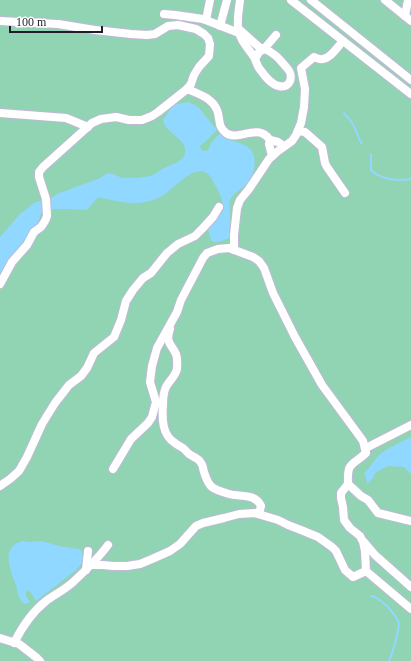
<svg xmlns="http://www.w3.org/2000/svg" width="411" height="661" font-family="'Times New Roman',serif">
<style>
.green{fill:#90d4b3}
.water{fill:#90d8ff}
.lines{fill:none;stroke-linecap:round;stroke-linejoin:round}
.stream{stroke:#90d8ff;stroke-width:2}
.minor-casing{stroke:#c2b8d8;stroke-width:10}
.minor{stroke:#fff;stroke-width:8}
</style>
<rect width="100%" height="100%" fill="#f5f3fa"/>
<rect class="green" x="0" y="0" width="411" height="661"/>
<g class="water">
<path d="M189,102L198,107L217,130L207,140L201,145L200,147L202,150L205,151L208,150L211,143L220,133C227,143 242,140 251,150C258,159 254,177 247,184C241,190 232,193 230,201C228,207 231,213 230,219C230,226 229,232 229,238C212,245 210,244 208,226L222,213C222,209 223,204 222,201C221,194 216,187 213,181C200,155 176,188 162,196C158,198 154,200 150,201C133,206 116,201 98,197L87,210L68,209H54L41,213L38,223L36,226L26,237L0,274V237L14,221L20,214L34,203L39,201L50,199L57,194L100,178C103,176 105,174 108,173C113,173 118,177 123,178C132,178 144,178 153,175C157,173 160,170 164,168C171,164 187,162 185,149C183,139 171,134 165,126C164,124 164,122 163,120L173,105Z"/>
<path d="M411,437V474L404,467L388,466L375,473L373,478L367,484L366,477L364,473C370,468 373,462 378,456C387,448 401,442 411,437Z"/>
<path d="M23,541L30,542L42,541L59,546L79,549L81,550L84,560L76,570L36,601L29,590L26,592V596L30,602L25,604C18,600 18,592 16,585C10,569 0,546 23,541Z"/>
</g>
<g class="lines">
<g class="stream">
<path d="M344,113C346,116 350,119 352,123C357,130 357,137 362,144"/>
<path d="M371,154V170C382,181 397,181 411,179"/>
<path d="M371,596C378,597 382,602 387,606C391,611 396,616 398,621C401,628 392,654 389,661"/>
</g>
<g class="minor-casing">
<g id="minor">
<path d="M240,0C239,9 237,19 238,28C239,39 248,48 254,57C256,61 257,65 259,68C264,75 271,85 279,86C291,89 294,75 287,68C280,60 274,52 264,49L259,52L255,59"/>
<path d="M291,0L411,94"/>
<path d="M311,0L411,80"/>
<path d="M385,0L411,21"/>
<path d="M164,14L175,15L203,19L239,33"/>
<path d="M405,16L408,0"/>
<path d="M206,20L210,0"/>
<path d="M0,21L58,24L95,30L131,34L147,35L155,34L168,26L178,25L196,29L204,34L208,38L210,44L209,56L199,67L194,75L191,84L187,89L158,112L152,116L142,120H129L116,117L101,119L92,123L43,167L39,172V177L46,199L47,216L45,221L41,227L34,232L27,245L12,262L0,284"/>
<path d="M220,26L227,0"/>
<path d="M240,30L259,47L264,49L276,35"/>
<path d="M187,89C199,94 212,98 217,110C221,120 217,126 226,133C239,142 257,122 270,140L269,144L272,156"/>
<path d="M0,113L66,118L88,127"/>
<path d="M298,131L305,132L322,147L325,163L327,167L345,193"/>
<path d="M270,140L278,142L284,146"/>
<path d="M234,250V235L237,208L240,200L249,189L269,159L278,151L292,141L296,135L301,123L304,107L305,89L301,68L314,57C317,58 320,60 323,59C331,58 338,46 343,41"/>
<path d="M170,329C165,342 171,344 176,354C178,359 177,365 177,369C175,377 169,381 166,387C163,393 163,399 163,405C162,419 162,435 175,443C177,445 180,446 183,448C185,450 187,452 189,454C193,457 199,458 201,463C203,465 203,469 204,472C209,488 212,489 229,494C240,497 255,493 261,506L259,514"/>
<path d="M366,448L411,425"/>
<path d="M348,484L361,496L368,500L378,513L411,521"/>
<path d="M0,486L10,479L19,471L27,457L42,424L55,403L69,385L81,376L87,368L94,353L114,337L121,320L126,301L133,290L143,278L151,273L167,253L178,244L195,236L202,229L213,217L219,207"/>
<path d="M364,542L375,555L411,587"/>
<path d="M91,565H102L114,566H127L140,564L152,559L170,551L180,544L196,526L203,523L224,518L239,514L255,513L278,520L288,525L301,530L318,537L332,547L336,551L345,570L353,577L366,571L365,551L363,542L360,536L350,528L344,520L343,507L341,498V493L348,484C347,461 352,466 366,453L363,441L358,434L322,385L295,337L273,293L264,268L259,261L253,257L229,248L218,249L207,253L203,258L181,300L177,312L157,348L152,366L150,382L156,402L152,417L148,423L131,439L113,469"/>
<path d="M86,570L88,551"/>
<path d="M366,571L411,609"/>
<path d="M0,638L19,644L37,658L40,661"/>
<path d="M14,643C22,627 32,612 46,601C54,595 64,590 72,583C85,571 97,560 108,545"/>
</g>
</g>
<use href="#minor" class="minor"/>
</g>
<path d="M10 26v6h92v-6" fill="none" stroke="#211d29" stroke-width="2"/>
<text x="16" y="26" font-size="12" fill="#211d29" stroke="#ffffff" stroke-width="3" paint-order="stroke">100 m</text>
</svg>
